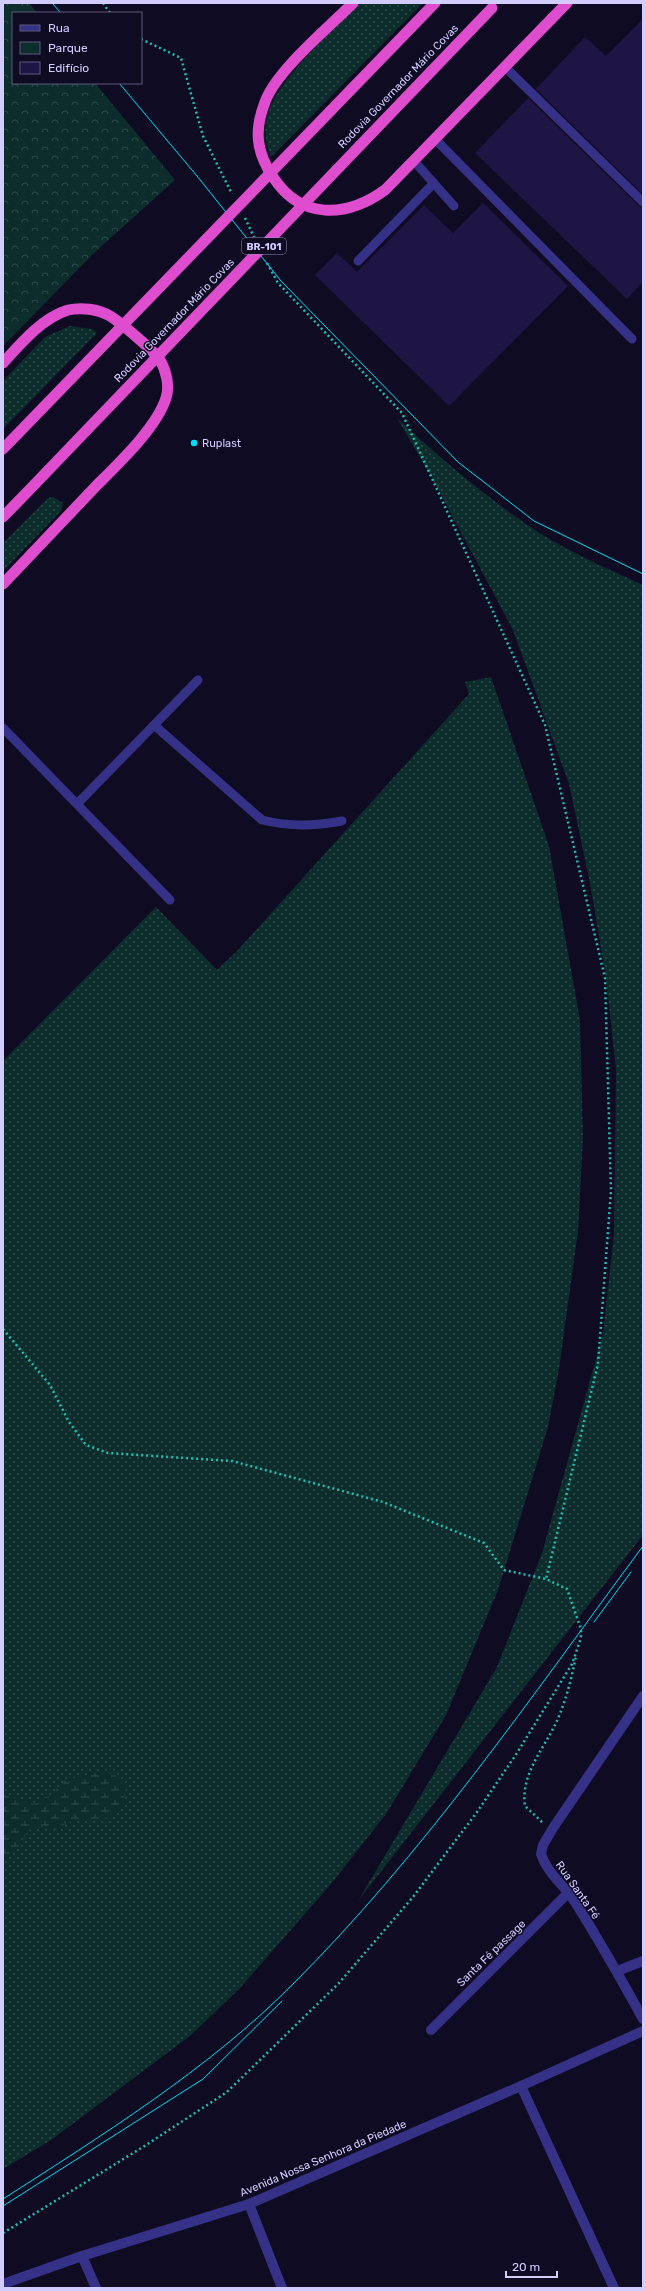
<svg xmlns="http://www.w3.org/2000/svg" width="646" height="2291" font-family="Rubik,sans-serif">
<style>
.green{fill:url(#green-dots)}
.forest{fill:url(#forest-crowns)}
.wetland{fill:url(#wetland-marsh)}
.building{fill:#1f1545}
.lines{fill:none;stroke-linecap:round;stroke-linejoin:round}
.path{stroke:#21beb4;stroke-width:2.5;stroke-dasharray:2 3;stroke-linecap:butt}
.service{stroke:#343186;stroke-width:9}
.minor{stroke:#343186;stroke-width:10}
.tertiary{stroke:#343186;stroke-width:10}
.trunk{stroke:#df4dcf;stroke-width:11}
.tram{stroke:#00def7;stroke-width:1}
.trunk-bridge{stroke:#df4dcf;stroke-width:11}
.poi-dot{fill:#00def7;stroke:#0f0b22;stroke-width:1.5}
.labels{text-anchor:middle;stroke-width:3;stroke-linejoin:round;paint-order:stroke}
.shield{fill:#0f0b22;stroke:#9892bd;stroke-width:1}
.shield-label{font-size:10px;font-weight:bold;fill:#d2ccff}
.street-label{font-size:11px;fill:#d2ccff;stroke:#0f0b22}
.poi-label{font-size:11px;fill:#d2ccff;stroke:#0f0b22;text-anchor:start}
</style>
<defs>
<pattern id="green-dots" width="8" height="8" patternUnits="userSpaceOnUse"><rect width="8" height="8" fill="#0d2d2c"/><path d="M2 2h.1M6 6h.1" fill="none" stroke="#2f4a4c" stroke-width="1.8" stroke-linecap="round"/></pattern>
<pattern id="forest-crowns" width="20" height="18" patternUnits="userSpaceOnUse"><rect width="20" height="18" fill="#0d2d2c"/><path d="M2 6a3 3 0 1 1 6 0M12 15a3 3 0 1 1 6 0" fill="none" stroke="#2f4a4c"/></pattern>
<pattern id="wetland-marsh" width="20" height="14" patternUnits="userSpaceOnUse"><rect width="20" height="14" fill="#0d2d2c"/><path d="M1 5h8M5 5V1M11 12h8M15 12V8" fill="none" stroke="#2f4a4c"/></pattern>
</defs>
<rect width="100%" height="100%" fill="#0f0b22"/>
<g class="green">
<path d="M354,3H423L271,157C253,115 283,83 310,53C325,37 340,20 354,3Z"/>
<path d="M70,326L92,329L97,333L3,429V381L45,337Z"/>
<path d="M397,418C439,457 482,494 529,526C562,549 606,568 643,585V1535L358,1901L497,1667L542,1553L603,1334L614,1234L616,1069L606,978L590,883L569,784L513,630L431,476Z"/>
<path d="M53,497L63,503L61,511L3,571V543L48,498Z"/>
<path d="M491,677L549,846L580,1020L583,1138L578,1231L559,1369L548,1427L498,1590L446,1715L386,1814L331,1884L240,1988L190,2036L51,2140L3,2169V1061L156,907L217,970L238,950L469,694L465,682Z"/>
</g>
<path class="forest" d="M3,3H29L37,13H13V83H95L175,180L95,252L3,346Z"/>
<path class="wetland" d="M93,1773L114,1774L126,1788L123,1805L102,1821C81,1819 73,1818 56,1830L41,1826L28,1830L18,1848L3,1864V1794L34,1804L48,1797L66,1780Z"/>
<g class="building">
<path d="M643,19V194L536,89L585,37L606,56Z"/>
<path d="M528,98L639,206L643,208V282L627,299L475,153Z"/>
<path d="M483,203L568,286L449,406L315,275L337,253L357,272L424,205L453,233Z"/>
</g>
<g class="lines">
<g class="path">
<path d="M103,3L110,13"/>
<path d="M141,39L181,58L203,136L232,194"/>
<path d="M245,218L254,237"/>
<path d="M267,263L278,283L402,413L545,725L605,978L611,1191L598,1364L546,1579"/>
<path d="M3,1329L50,1385L69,1422L86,1445L108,1453L232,1461L383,1502L484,1543L504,1570L546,1579L567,1589L581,1629V1638L572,1664L517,1753L477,1812L413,1897L339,1983L227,2092L143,2147L3,2233"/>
<path d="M542,1822L525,1806C520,1772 547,1746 559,1716C567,1697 572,1676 576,1656"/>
</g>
<g class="service">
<path d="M505,67L643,202"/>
<path d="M435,139L632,339"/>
<path d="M414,161L454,206"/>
<path d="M358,261L434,183"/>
<path d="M154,725L262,820C290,827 314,826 342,821"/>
<path d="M3,728L170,900"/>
<path d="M77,804L198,680"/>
</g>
<g class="minor">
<path d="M643,1696L553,1828L543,1845L541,1854C547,1873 564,1885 575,1902C599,1940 621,1979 643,2019"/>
<path d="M617,1971L643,1961"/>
<path d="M431,2030L568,1893"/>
<path d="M521,2086L614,2288"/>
<path d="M249,2204L282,2288"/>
<path d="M82,2256L96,2288"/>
</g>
<path class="tertiary" d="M3,2284L82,2256L249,2204L521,2086L643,2031"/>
<g class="trunk">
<path d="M353,3C328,28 276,71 265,102C254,130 256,152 273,177C301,220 346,218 385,190L567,3"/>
<path d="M3,363C21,343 42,318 68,310C81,307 98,309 110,316C120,322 153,350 160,360C166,370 170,386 166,398C157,427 119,463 97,485C66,518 34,551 3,584"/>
<path d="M3,517L35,484"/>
</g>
<g class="tram">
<path d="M52,3L61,13"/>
<path d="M119,83L197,176L281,281L458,462L534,521L643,574"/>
<path d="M594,1622L631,1572"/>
<path d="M3,2199C101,2136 207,2070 290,1987C424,1854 531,1697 643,1546"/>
<path d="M3,2206L203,2079L282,2001"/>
</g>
<g class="trunk-bridge">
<path d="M3,449L435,3"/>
<path d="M35,484L492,8"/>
</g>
</g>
<circle class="poi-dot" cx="194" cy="443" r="4"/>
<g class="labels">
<rect class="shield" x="242" y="238" width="44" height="16" rx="3"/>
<g class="shield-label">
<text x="264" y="250">BR-101</text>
</g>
<g class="street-label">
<text transform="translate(398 86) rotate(-46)" y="4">Rodovia Governador Mário Covas</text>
<text transform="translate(174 320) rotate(-46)" y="4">Rodovia Governador Mário Covas</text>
<text transform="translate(578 1890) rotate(55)" y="4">Rua Santa Fé</text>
<text transform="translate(491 1953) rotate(-44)" y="4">Santa Fé passage</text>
<text transform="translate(323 2158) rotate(-23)" y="4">Avenida Nossa Senhora da Piedade</text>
</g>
<g class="poi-label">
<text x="202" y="447">Ruplast</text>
</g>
</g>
<rect width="646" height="2291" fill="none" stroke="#d2ccff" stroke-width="8"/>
<rect x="12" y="12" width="130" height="72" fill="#0f0b22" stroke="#5d587a"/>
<rect x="20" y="25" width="20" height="6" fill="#343186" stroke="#5d587a"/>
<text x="48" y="32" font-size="12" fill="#d2ccff">Rua</text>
<rect x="20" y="42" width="20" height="12" fill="#0d2d2c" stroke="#5d587a"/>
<text x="48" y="52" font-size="12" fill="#d2ccff">Parque</text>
<rect x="20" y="62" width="20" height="12" fill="#1f1545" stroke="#5d587a"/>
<text x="48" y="72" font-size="12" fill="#d2ccff">Edifício</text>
<path d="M506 2271v6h51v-6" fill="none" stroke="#d2ccff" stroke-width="2"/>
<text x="512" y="2271" font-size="12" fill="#d2ccff" stroke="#0f0b22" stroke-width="3" paint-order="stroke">20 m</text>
</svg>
